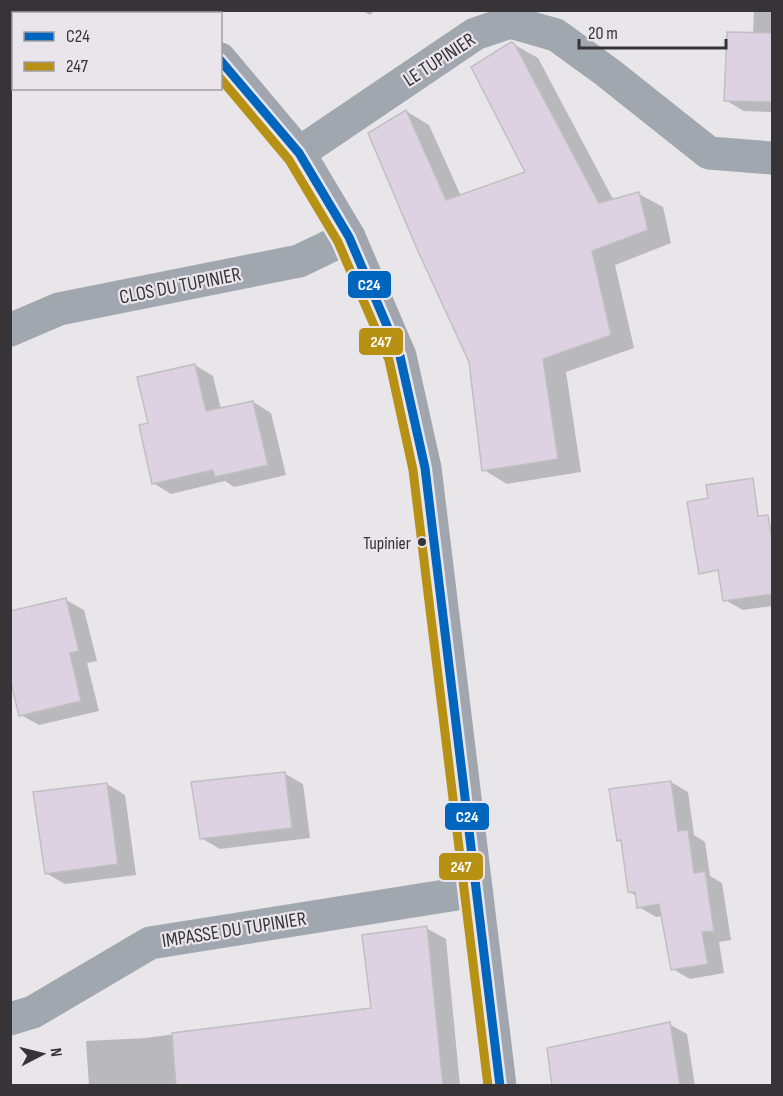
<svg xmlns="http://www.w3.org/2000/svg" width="783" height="1096" font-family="'Sofia Sans Condensed',sans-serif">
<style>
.shadow{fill:#0003}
.building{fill:#ddd2e1;stroke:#c0bfc1;stroke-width:1.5}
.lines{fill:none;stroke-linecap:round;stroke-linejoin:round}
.minor{stroke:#a1a7ae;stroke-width:33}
.secondary{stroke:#a1a6ae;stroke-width:33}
.bus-1-casing{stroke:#e9e5ea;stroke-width:14}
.bus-2-casing{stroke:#e9e5ea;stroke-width:14}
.bus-1{stroke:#0065bd;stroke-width:9}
.bus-2{stroke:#b79113;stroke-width:9}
.bus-dot{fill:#363436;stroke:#e9e5ea;stroke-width:2}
.labels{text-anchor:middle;stroke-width:4.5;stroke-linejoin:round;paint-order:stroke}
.bus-label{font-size:18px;fill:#363436;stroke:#e9e5ea;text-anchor:end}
.street-label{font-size:20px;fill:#363436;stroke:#e9e5ea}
.line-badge{stroke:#e9e5ea;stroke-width:2}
.badge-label{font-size:16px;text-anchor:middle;font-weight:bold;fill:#fff}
</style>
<rect width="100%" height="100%" fill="#e8e6e9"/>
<g class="shadow">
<path d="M361,10H375L370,15Z"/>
<path d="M754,10H772V112L744,111L725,100L753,34Z"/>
<path d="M513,44L538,58L614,201L639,194L663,207L671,243L615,265L634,348L566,372L581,472L507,484L484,470L470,362L406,111L429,125L461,196L527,172Z"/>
<path d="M195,365L213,376L221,409L253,402L271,413L286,475L234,487L225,481L171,494L153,483L149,424Z"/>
<path d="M769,536L772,538V606L743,610L725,600Z"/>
<path d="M66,600L84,610L97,661L87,663L99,711L39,725L21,715Z"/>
<path d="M284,773L303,784L310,838L220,849L201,838Z"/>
<path d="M671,782L688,792L694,835L705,842L710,876L722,883L731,940L719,942L724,973L690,979L673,969L663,916L656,917L639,907L637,896L629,892L622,842L618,840Z"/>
<path d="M107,784L125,795L136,875L65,884L46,873Z"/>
<path d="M426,928L446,939L460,1086H89L86,1041L145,1038L372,1009Z"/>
<path d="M669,1024L687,1034L695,1086H554Z"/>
</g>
<g class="building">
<path d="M727,32L772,33V102L724,101Z"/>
<path d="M511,42L514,43L599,203L639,192L648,230L592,251L611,335L543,359L558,459L482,471L469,362L417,249L368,133L406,110L446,200L525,172L471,67Z"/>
<path d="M195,364L206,411L253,401L268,465L215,477L213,470L152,484L139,425L148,423L137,377Z"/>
<path d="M753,478L758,516L768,515L772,539V594L723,601L718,570L699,574L687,502L708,498L706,485Z"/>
<path d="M66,598L79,651L70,653L81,701L19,716L10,679V611Z"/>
<path d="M285,772L292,828L200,839L191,782Z"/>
<path d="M671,781L678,831L688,830L694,873L705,871L714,931L702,932L708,964L671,970L659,904L637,908L635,892H628L621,840L617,841L609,789Z"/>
<path d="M107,783L118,864L45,874L33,792Z"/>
<path d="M427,926L443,1086H176L172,1033L371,1008L362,935Z"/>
<path d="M670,1022L680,1086H552L547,1048Z"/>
</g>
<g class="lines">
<g class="minor">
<path d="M299,153L475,34L510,22L556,35L607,72L709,153L772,158"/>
<path d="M10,330L59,309L299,261L349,237"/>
<path d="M10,1019L33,1012L150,943L476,891"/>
</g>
<g class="secondary">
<path d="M180,10L182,14"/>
<path d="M220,59L299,153L349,237L400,356L425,468L500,1086"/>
</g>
<g class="bus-1-casing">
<path id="bus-1" d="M220,60L299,153L349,237L400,356L425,468L500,1086"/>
</g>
<g class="bus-2-casing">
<path id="bus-2" d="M220,78L289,160L338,242L389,360L413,470L488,1086"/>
</g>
<use href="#bus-1" class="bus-1"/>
<use href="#bus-2" class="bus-2"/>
</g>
<circle class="bus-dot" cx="422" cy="542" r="5"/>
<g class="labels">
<g class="bus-label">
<text x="411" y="549">Tupinier</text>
</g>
<g class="street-label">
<text transform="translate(439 59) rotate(-33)" y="7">LE TUPINIER</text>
<text transform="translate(180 285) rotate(-11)" y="7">CLOS DU TUPINIER</text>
<text transform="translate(234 929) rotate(-9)" y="7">IMPASSE DU TUPINIER</text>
</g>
</g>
<g class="line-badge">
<rect x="347" y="270" width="45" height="29" rx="6" fill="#0065bd"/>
<rect x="358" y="327" width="46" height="29" rx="6" fill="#b79113"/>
<rect x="444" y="802" width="46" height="29" rx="6" fill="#0065bd"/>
<rect x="438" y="852" width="46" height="29" rx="6" fill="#b79113"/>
</g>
<g class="badge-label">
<text x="369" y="290">C24</text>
<text x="381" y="347">247</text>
<text x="467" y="822">C24</text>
<text x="461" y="872">247</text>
</g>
<rect width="783" height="1096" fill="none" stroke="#363436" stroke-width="24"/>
<rect x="12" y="12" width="210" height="78" fill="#e9e5ea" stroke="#a19ea2" stroke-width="1.5"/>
<rect x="24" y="32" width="30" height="9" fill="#0065bd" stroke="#a19ea2" stroke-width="1.5"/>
<text x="66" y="42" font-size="18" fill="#363436">C24</text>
<rect x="24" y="62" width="30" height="9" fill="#b79113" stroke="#a19ea2" stroke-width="1.5"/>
<text x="66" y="72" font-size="18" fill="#363436">247</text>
<g transform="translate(42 1054) rotate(83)" stroke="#e9e5ea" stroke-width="4.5" paint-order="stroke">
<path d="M0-4.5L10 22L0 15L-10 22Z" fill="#363436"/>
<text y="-9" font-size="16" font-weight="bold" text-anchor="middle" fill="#363436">N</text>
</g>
<path d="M579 39v9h147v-9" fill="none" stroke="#363436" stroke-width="3"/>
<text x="588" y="39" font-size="18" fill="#363436" stroke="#e9e5ea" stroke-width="4.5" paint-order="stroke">20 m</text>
</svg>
